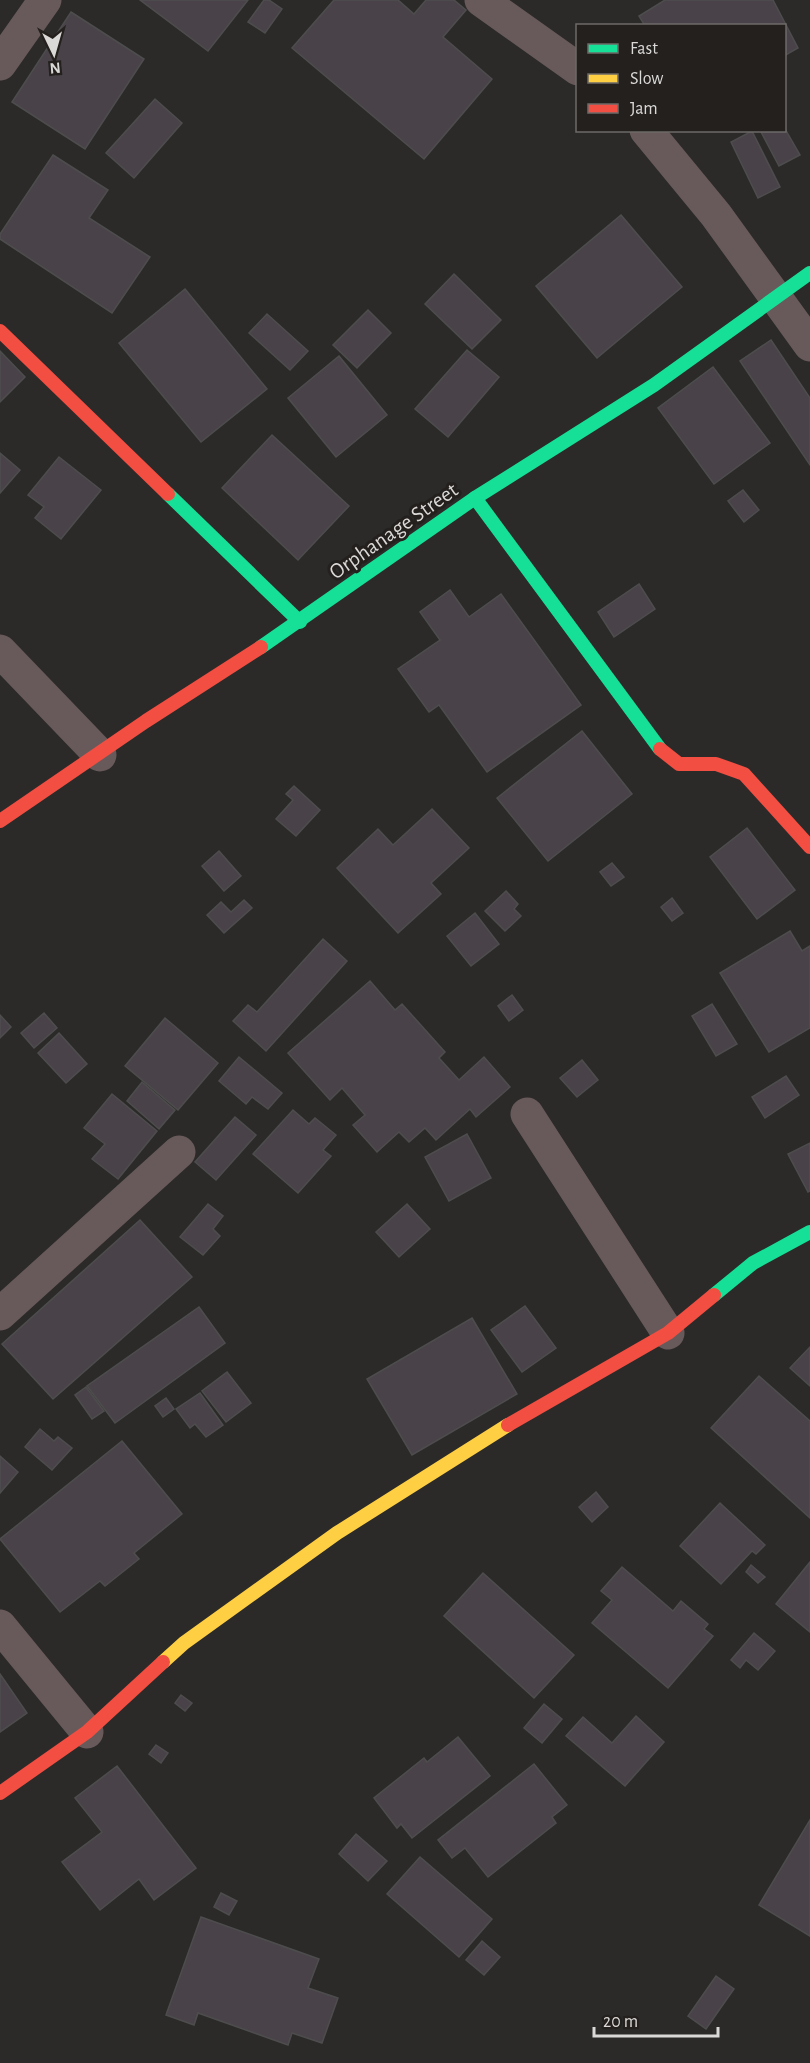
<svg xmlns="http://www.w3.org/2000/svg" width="810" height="2063" font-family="'Alegreya Sans',sans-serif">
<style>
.building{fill:#494349;stroke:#4e4d4d;stroke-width:1.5}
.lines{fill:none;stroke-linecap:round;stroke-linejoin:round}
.street{stroke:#685a5a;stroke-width:33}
.fast{stroke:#16e098;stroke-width:14}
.slow{stroke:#ffcf43;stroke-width:14}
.jam{stroke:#f24e42;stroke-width:14}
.labels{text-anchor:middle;stroke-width:6;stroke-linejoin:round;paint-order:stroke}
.street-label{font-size:22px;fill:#dbd9d8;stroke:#23201e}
</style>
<rect width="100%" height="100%" fill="#2b2a29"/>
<g class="building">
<path d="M140,0H248L208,51Z"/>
<path d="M264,0H269L282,9L265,33L248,22Z"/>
<path d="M334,0H398L414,14L426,0H454L466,10L443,37L492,79L424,159L292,48Z"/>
<path d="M665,0H773L798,48L784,56V26H645L639,16Z"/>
<path d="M71,12L144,59L85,149L12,102Z"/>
<path d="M155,99L182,123L134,178L106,153Z"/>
<path d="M784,127L800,155L779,166L760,130H784Z"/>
<path d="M752,131L780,187L758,198L731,142Z"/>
<path d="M53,155L108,190L89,218L150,257L112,313L0,239V234Z"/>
<path d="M621,215L682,287L597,358L536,286Z"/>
<path d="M454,274L501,320L472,349L425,304Z"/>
<path d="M185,289L267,389L201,442L119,343Z"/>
<path d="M368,310L391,333L357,368L333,345Z"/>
<path d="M267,314L308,351L290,370L249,333Z"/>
<path d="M771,340L810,398V465L740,361Z"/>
<path d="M467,350L499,377L448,437L415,409Z"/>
<path d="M0,351L25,377L0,402Z"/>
<path d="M339,356L387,415L336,457L288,398Z"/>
<path d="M713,367L770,443L714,484L658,408Z"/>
<path d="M272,435L349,506L298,560L222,488Z"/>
<path d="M0,453L20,470L0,493Z"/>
<path d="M59,457L101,490L61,539L35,518L44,507L28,495Z"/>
<path d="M743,490L759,510L744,522L728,501Z"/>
<path d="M639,584L655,609L614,637L598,612Z"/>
<path d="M450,590L469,617L501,594L581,705L487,772L439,705L429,712L398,669L440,640L420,612Z"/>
<path d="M582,731L632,794L548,861L497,798Z"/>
<path d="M294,786L320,810L296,836L276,819L293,800L286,794Z"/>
<path d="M432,809L469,848L431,883L441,894L398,933L337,868L378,829L393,845Z"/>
<path d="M747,828L795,890L757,919L710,857Z"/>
<path d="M219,851L241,876L224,891L202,866Z"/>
<path d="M612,863L624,877L611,886L600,872Z"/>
<path d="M506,891L518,904L514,909L521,916L505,931L485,911Z"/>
<path d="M672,898L683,913L672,921L661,907Z"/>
<path d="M244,900L252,908L224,933L207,915L221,902L231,912Z"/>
<path d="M475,913L499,944L471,966L447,936Z"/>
<path d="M790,931L802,951L810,946V1028L769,1052L720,973Z"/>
<path d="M323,939L347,961L266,1051L233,1021L248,1005L257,1012Z"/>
<path d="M370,981L395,1010L402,1004L445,1052L439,1058L459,1080L484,1057L510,1087L476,1117L470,1109L436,1140L425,1128L409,1142L399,1132L377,1152L353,1125L365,1115L342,1088L330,1100L288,1053Z"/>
<path d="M512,995L523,1010L509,1021L498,1006Z"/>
<path d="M712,1004L737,1044L716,1056L692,1016Z"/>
<path d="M44,1013L57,1028L34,1048L21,1033Z"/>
<path d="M0,1015L11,1027L0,1038Z"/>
<path d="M165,1018L218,1063L178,1110L125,1066Z"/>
<path d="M59,1033L87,1064L66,1083L38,1053Z"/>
<path d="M239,1057L282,1093L268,1109L252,1097L246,1104L219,1081Z"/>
<path d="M582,1060L598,1080L577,1097L560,1078Z"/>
<path d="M786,1076L799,1095L765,1118L752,1097Z"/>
<path d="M142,1082L175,1110L159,1129L127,1101Z"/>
<path d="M112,1094L157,1131L118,1179L92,1159L105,1144L84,1128Z"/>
<path d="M293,1110L309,1124L315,1118L336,1135L323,1150L331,1156L298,1193L253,1154Z"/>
<path d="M235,1117L256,1135L216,1180L195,1162Z"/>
<path d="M467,1134L491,1178L449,1201L425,1157Z"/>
<path d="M810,1143V1191L808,1192L788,1154Z"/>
<path d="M208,1204L223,1216L213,1229L220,1236L203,1255L180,1237Z"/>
<path d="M407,1204L430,1229L399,1257L376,1232Z"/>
<path d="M140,1220L192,1277L53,1399L2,1344Z"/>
<path d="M525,1306L556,1348L522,1372L491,1330Z"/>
<path d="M199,1307L225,1343L115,1423L87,1386Z"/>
<path d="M472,1318L517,1394L412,1455L367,1379Z"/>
<path d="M810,1347V1386L790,1368Z"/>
<path d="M227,1372L251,1403L226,1422L202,1391Z"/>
<path d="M759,1376L810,1421V1518L711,1428Z"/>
<path d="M86,1387L104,1411L92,1419L75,1395Z"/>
<path d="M200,1393L223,1425L206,1437L195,1424L190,1428L176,1409Z"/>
<path d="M166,1398L174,1409L163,1417L155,1406Z"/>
<path d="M40,1429L54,1441L58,1437L72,1448L52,1470L25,1447Z"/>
<path d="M122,1441L182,1514L134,1553L139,1559L105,1586L100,1581L60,1612L0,1539Z"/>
<path d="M0,1456L18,1472L0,1493Z"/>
<path d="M596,1492L608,1507L592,1522L579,1507Z"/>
<path d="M720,1503L765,1545L756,1554L752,1551L721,1584L680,1546Z"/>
<path d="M810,1562V1632L776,1604Z"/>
<path d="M751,1565L765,1577L758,1583L746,1572Z"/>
<path d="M622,1567L673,1611L681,1601L708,1624L704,1629L713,1636L668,1688L592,1623L612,1600L601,1591Z"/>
<path d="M483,1573L574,1655L534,1698L444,1616Z"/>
<path d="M754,1633L775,1651L758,1670L746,1660L740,1668L731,1660Z"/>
<path d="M0,1674L27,1713L0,1732Z"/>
<path d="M181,1695L192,1703L185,1711L175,1703Z"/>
<path d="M544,1704L562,1719L542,1743L524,1728Z"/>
<path d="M636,1716L664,1742L625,1786L566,1736L583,1717L612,1743Z"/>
<path d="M458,1737L490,1776L412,1838L401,1824L397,1828L374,1798L424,1758L427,1762Z"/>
<path d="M156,1745L168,1753L161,1763L149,1754Z"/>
<path d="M534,1764L567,1805L552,1817L556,1823L488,1877L465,1848L452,1858L438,1840Z"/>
<path d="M117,1766L196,1868L154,1900L139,1879L100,1910L62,1862L102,1832L75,1798Z"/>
<path d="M810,1820V1936L759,1905Z"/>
<path d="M356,1834L387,1861L368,1881L339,1854Z"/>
<path d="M420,1857L492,1919L459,1957L387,1894Z"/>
<path d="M221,1893L237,1901L229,1915L214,1907Z"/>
<path d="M201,1917L319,1959L308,1988L338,1998L322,2043L292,2033L288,2045L198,2013L194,2025L166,2015Z"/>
<path d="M482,1941L500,1957L484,1975L466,1960Z"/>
<path d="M716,1976L734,1989L706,2029L688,2016Z"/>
</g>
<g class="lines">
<g class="street">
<path d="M481,0L578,69"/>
<path d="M0,64L45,0"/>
<path d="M646,130L716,215L810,345"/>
<path d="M0,651L100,755"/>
<path d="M527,1114L668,1333"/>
<path d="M0,1314L179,1152"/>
<path d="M0,1626L87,1732"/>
</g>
<g class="fast">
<path d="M168,494L300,622"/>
<path d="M475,498L660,749"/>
<path d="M261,647L475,498L654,385L810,273"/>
<path d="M714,1295L753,1263L810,1232"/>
</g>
<path class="slow" d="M163,1662L184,1643L337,1533L508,1425"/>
<g class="jam">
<path d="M0,331L168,494"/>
<path d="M660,749L679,764H716L744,774L810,847"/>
<path d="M0,821L146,721L261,647"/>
<path d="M508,1425L668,1333L714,1295"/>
<path d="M0,1793L87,1732L163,1662"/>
</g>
</g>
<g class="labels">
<g class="street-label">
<text transform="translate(393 530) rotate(-35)" y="8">Orphanage Street</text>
</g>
</g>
<rect x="576" y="24" width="210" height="108" fill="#23201e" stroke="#6d6a68" stroke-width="1.5"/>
<rect x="588" y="44" width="30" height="9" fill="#16e098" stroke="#6d6a68" stroke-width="1.5"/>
<text x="630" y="54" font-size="18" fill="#dbd9d8">Fast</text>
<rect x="588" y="74" width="30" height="9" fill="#ffcf43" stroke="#6d6a68" stroke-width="1.5"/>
<text x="630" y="84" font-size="18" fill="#dbd9d8">Slow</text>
<rect x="588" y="104" width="30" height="9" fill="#f24e42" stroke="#6d6a68" stroke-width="1.5"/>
<text x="630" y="114" font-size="18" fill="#dbd9d8">Jam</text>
<g transform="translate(54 54) rotate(175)" stroke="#23201e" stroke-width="4.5" paint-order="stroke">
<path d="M0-4.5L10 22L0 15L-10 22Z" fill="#dbd9d8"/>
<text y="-9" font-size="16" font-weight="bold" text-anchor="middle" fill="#dbd9d8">N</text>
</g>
<path d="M594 2027v9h124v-9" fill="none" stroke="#dbd9d8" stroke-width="3"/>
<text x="603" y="2027" font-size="18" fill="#dbd9d8" stroke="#23201e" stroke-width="4.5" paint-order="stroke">20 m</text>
</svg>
